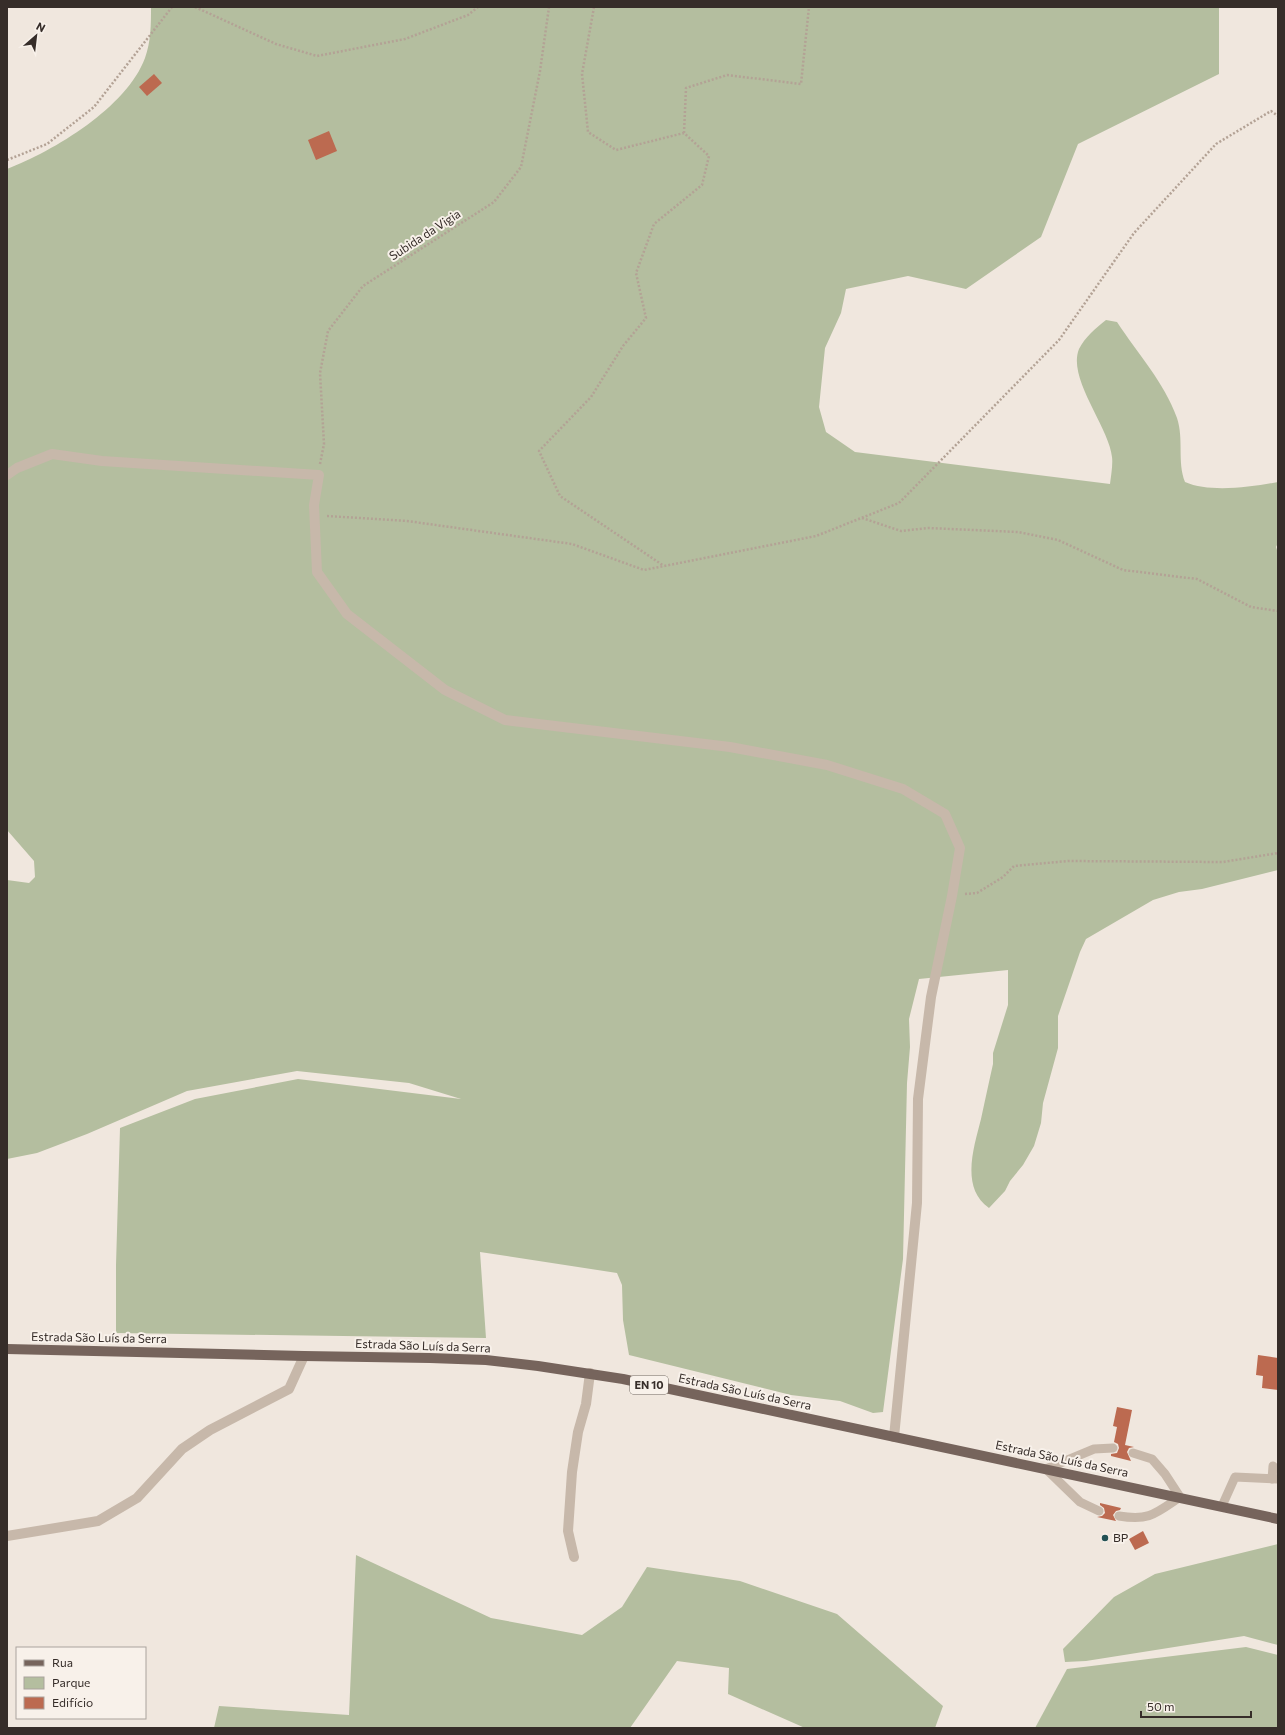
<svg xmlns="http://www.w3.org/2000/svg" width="1285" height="1735" font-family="Commissioner,sans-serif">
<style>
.green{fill:#b4be9f}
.building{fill:#bc6a50}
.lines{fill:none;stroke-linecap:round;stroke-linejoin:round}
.path{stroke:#b3a295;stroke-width:2.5;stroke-dasharray:2 2;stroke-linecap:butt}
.service{stroke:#c7b8aa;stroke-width:9}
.minor{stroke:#c7b8aa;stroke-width:10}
.primary{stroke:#76645c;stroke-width:10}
.poi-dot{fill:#225154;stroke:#f8f1ea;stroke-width:1.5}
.labels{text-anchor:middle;stroke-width:4;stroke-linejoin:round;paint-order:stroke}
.shield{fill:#f8f1ea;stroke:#706863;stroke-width:1}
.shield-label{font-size:11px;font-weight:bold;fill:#362d29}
.street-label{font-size:12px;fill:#362d29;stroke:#f8f1ea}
.poi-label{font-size:12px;fill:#362d29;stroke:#f8f1ea;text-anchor:start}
</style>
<rect width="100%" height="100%" fill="#f0e7de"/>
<g class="green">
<path d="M151,7H1219V74L1078,144L1041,237L966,289L908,276L846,289L841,313L825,348L819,407L826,432L855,452L1110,484C1111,476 1113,465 1112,457C1109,427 1067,378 1079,349C1085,337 1096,328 1106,320L1117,322C1138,354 1164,382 1177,418C1184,439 1177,462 1185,482C1210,493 1251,487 1278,482V543L1276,547L1278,553V870L1202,889L1179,892L1153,900L1086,939L1080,952L1058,1016V1048L1043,1103L1041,1123L1034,1146L1023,1165L1010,1181L1005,1191L989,1208C960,1188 974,1147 981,1119C985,1100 989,1082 993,1064V1053L1008,1005V970L919,979L909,1019L910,1047L907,1083L903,1259L883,1412L873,1413L840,1401L791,1395L629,1355L623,1320L622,1285L617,1273L480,1252L486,1338L116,1333V1265L120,1128L195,1099L298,1079L461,1099L409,1083L297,1071L187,1091L87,1134L37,1153L7,1159V880L29,883L35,877L34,861L7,830V169C54,151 127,107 145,58C151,41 151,25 151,7Z"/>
<path d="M1278,1544V1645L1244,1636L1086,1661L1065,1662L1063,1649L1114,1597L1155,1574Z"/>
<path d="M356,1555L491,1618L582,1635L622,1607L647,1567L740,1581L837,1614L943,1706L935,1728H805L728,1694L729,1668L677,1661L630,1728H214L219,1706L349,1715Z"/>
<path d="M1246,1647L1278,1655V1728H1035L1067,1669Z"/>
</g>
<g class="building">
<path d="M154,74L162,83L147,96L139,87Z"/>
<path d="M329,131L337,151L316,160L308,140Z"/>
<path d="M1258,1355L1278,1358V1390L1262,1388L1263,1376L1256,1375Z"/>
<path d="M1117,1407L1132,1410L1125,1445L1134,1447L1129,1448L1127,1452L1131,1461L1111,1456V1454L1117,1453L1119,1448L1118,1444L1114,1442L1117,1427L1113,1426Z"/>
<path d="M1100,1503L1121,1508L1120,1510L1116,1511L1113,1515L1116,1521L1097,1517L1102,1516L1105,1513L1104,1508L1100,1505Z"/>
<path d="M1143,1531L1149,1543L1135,1550L1129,1539Z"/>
</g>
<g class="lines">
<g class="path">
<path d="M195,7L276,44L317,56L405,39L468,15L478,7"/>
<path d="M594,7L582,74L588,132L616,150L684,133L709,156L702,185L654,224L636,273L646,318L623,346L591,397L539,451L560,496L664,566"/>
<path d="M684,133L686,88L727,75L801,84L809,7"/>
<path d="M7,160L47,144L94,107L172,7"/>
<path d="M320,464L324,444L320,373L328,331L363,286L494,202L521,167L540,71L549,7"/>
<path d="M327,516L407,521L572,544L644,570L816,536L899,503L1059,340L1134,233L1216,144L1271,111L1278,116"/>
<path d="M862,518L901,531L928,528L1018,532L1058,540L1123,570L1197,579L1251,607L1278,611"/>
<path d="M965,894L977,893L1003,877L1014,866L1068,861L1223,862L1278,853"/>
</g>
<g class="service">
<path d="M1272,1479L1273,1466"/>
<path d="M1222,1506L1235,1477L1278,1479"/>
<path d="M1099,1511L1080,1502L1046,1469L1094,1449L1113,1448"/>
<path d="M1119,1516C1149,1521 1155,1514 1180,1497L1165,1474L1152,1459L1133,1453"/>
</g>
<g class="minor">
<path d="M7,475L17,468L52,454L102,461L319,475L314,505L317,572L347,614L445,690L505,720L730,747L827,765L903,789L945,814L960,848L952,896L931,997L918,1099L917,1203L894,1437"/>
<path d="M7,1536L98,1521L137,1498L182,1449L210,1430L289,1389L304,1356"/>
<path d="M574,1557L568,1531L572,1472L578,1432L586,1404L590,1373"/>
</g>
<path class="primary" d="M7,1349L304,1356L430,1358L486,1360L538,1366L623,1379L1278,1519"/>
</g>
<circle class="poi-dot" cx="1105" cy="1538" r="4"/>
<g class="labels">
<rect class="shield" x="630" y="1376" width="38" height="18" rx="3"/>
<g class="shield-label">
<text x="649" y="1389">EN 10</text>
</g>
<g class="street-label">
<text transform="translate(425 235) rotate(-33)" y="4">Subida da Vigia</text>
<text transform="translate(99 1338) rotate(1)" y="4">Estrada São Luís da Serra</text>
<text transform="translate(423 1346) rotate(2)" y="4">Estrada São Luís da Serra</text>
<text transform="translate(745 1392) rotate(12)" y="4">Estrada São Luís da Serra</text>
<text transform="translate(1062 1459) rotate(12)" y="4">Estrada São Luís da Serra</text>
</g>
<g class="poi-label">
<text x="1113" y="1542">BP</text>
</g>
</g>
<rect width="1285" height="1735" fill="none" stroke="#362d29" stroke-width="16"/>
<rect x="16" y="1647" width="130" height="72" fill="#f8f1ea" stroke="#aaa39d"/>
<rect x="24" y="1660" width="20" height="6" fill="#76645c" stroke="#aaa39d"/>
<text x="52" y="1667" font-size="12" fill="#362d29">Rua</text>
<rect x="24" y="1677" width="20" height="12" fill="#b4be9f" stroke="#aaa39d"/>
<text x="52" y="1687" font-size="12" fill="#362d29">Parque</text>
<rect x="24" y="1697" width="20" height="12" fill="#bc6a50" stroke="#aaa39d"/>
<text x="52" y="1707" font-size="12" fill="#362d29">Edifício</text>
<g transform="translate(36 36) rotate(28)" stroke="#f8f1ea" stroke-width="3" paint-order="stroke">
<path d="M0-3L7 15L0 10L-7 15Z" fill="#362d29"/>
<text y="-6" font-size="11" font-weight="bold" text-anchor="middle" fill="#362d29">N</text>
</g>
<path d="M1141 1711v6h110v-6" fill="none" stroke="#362d29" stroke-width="2"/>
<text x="1147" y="1711" font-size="12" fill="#362d29" stroke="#f8f1ea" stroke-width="3" paint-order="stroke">50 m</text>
</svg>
